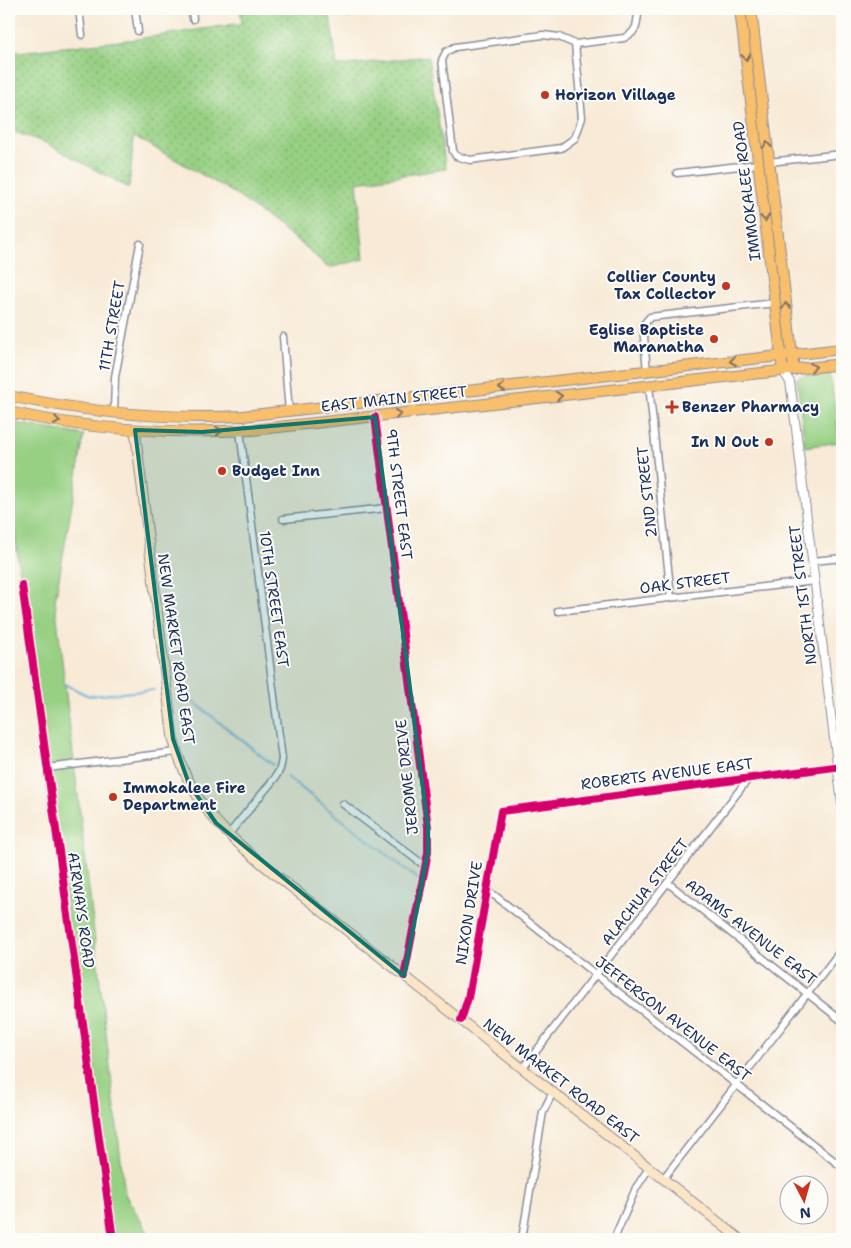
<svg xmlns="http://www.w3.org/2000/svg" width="851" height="1248" font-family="'Shantell Sans',sans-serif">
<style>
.grass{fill:url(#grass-dots);stroke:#598070}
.park{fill:#97d083;stroke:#598070}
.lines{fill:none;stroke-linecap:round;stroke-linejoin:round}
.stream{stroke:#63afdc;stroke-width:2}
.minor-casing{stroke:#8a8c9a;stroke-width:9}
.tertiary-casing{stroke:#8a8c9a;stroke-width:10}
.secondary-casing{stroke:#8a8c9a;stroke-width:11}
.primary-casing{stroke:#8a8c9a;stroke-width:12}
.trunk-casing{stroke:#8a8c9a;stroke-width:12}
.minor{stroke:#fff;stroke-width:6}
.tertiary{stroke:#fff;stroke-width:8}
.secondary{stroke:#fce5c4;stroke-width:9}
.primary{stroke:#f8bf6c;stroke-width:10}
.trunk{stroke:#f8bf6c;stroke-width:10}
.cycleway-casing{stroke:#fdfcf7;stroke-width:11}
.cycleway{stroke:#d6006c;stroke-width:8}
.oneway{stroke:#7e7064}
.marked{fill:#0f766e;fill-opacity:0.2;stroke:#0f766e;stroke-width:4;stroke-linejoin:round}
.poi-dot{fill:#c8321e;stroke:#fdfcf7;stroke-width:2}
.labels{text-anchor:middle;stroke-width:4;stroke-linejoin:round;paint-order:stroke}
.poi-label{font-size:15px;font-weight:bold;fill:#1b2f5e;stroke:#fdfcf7;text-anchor:start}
.street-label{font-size:15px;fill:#1b2f5e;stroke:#fdfcf7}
</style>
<defs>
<pattern id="grass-dots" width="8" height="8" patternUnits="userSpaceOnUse" patternTransform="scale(1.25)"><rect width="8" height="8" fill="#97d083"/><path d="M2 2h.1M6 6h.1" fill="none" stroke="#7aa96e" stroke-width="1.8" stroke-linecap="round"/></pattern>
</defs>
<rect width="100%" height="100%" fill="#fdfcf7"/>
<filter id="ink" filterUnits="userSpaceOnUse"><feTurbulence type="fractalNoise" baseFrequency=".02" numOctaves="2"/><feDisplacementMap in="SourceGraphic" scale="10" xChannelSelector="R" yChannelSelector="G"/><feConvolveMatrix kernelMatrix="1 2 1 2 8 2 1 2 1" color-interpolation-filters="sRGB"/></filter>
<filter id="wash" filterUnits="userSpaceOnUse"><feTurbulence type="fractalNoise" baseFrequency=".0096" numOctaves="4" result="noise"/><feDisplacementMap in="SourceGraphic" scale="20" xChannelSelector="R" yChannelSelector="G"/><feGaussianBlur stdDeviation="1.12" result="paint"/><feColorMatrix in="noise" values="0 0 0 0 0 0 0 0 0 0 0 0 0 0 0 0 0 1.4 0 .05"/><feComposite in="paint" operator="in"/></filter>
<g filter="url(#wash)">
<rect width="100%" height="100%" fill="#f8ead6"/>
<path class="grass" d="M240,9H329L337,66L428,56L446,169L357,182L364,259L328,268L307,248L234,193L134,136L129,188L46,143L9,130V53L137,39L242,23Z"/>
<g class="park">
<path d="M830,374L840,442L805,447L797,379L800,377Z"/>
<path d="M9,422L84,435L55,601L125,1194L152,1239H113L9,494Z"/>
</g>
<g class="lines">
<g class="stream">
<path d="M66,685L89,696L154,690"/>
<path d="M179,690L273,765"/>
<path d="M286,776L418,879"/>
</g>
</g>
</g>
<g filter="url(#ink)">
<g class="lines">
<g class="minor-casing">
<g id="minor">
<path d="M79,9L82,35"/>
<path d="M135,9L138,31"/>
<path d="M192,9L193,19"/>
<path d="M340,9H347"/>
<path d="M842,9V14"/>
<path d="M575,44L582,118L575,138L561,148L470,160L456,156L453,151L442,60L446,52L455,47L543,35L559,37L575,44L624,38L632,33L636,27L639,9"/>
<path d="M769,162L842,154"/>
<path d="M677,173L758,164"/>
<path d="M283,337L289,412"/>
<path d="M647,372L643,325L650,317L775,303"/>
<path d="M649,385L671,597"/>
<path d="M114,413L115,377L140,244"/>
<path d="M375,417L428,827V852L404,976"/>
<path d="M283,519L387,508"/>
<path d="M813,561L842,558"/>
<path d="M22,585L113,1239"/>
<path d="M558,611L815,581"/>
<path d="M47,768L176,752"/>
<path d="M343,804L425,866"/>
<path d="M228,835L275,778L280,769L282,759L240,431"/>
<path d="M668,883L842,1021"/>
<path d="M486,893L494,895L842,1167"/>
<path d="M461,1020L468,998L501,811L842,766"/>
<path d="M523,1068L749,778"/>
<path d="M663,1179L842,949"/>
<path d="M522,1239L543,1112L553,1092"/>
<path d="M614,1239L636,1188L649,1168"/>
</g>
</g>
<g class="tertiary-casing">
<g id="tertiary">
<path d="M783,371L790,382L792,396L842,804"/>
<path d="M840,1239L842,1237"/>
</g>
</g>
<g class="secondary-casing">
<path id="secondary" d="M135,430L173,739C190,803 222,831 272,872L740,1239"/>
</g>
<g class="primary-casing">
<g id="primary">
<path d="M740,9L783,371"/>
<path d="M751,9L794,370"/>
</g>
</g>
<g class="trunk-casing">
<g id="trunk">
<path d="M9,396C86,412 165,420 243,416L842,349"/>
<path d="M9,412C88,430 170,434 252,430L842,364"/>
</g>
</g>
<use href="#minor" class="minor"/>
<use href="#tertiary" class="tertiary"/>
<use href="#secondary" class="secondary"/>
<use href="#primary" class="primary"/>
<use href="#trunk" class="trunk"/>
<g class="cycleway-casing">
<g id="cycleway">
<path d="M375,417L428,827V852L404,976"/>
<path d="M22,585L113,1239"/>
<path d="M461,1020L468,998L501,811L842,766"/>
</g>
</g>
<use href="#cycleway" class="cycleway"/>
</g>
<defs><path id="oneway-chevron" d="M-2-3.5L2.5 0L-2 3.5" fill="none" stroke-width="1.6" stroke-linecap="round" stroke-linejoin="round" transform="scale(1.25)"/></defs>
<g class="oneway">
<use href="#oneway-chevron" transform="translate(746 57) rotate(83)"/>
<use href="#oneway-chevron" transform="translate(767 145) rotate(-97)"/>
<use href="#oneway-chevron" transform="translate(765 218) rotate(83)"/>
<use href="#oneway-chevron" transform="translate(786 306) rotate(-97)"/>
<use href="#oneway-chevron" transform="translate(733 361) rotate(173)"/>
<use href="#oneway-chevron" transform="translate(813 367) rotate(-7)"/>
<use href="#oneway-chevron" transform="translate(502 388) rotate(174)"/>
<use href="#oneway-chevron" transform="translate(559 396) rotate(-7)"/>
<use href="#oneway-chevron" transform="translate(398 414) rotate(-7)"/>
<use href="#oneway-chevron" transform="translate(57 421) rotate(8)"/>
<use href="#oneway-chevron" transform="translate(219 431) rotate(-3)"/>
</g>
</g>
<path class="marked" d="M375,417L428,827V852L404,976L216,823L189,784L173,739L135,430L202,432Z"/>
<g class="poi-dot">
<circle cx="545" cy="95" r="5"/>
<circle cx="726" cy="286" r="5"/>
<circle cx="714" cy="339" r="5"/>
<path d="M669.5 399.5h5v5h5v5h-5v5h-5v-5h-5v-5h5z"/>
<circle cx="769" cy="442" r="5"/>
<circle cx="222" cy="471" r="5"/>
<circle cx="113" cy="797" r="5"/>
</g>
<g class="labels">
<g class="poi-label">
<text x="555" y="100">Horizon Village</text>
<text x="716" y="282" text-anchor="end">Collier County<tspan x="716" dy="17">Tax Collector</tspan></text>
<text x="704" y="335" text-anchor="end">Eglise Baptiste<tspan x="704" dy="17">Maranatha</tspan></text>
<text x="682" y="412">Benzer Pharmacy</text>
<text x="759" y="447" text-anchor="end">In N Out</text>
<text x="232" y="476">Budget Inn</text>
<text x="123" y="793">Immokalee Fire<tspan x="123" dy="17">Department</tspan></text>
</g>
<g class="street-label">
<text transform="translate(747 191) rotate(-97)" y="5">IMMOKALEE ROAD</text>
<text transform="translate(112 326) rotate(-80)" y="5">11TH STREET</text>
<text transform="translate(394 399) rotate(-6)" y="5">EAST MAIN STREET</text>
<text transform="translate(647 492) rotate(-96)" y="5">2ND STREET</text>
<text transform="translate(399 494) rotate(83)" y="5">9TH STREET EAST</text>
<text transform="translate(685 583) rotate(-7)" y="5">OAK STREET</text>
<text transform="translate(803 595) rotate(-97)" y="5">NORTH 1ST STREET</text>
<text transform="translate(274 599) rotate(82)" y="5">10TH STREET EAST</text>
<text transform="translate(176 649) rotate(82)" y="5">NEW MARKET ROAD EAST</text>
<text transform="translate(667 774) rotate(-7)" y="5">ROBERTS AVENUE EAST</text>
<text transform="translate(407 777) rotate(-96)" y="5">JEROME DRIVE</text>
<text transform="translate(645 892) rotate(-52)" y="5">ALACHUA STREET</text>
<text transform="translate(81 910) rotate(82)" y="5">AIRWAYS ROAD</text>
<text transform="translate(469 913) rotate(-81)" y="5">NIXON DRIVE</text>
<text transform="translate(751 932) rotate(38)" y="5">ADAMS AVENUE EAST</text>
<text transform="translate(673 1019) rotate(38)" y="5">JEFFERSON AVENUE EAST</text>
<text transform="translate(561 1081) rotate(38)" y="5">NEW MARKET ROAD EAST</text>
</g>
</g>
<rect width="851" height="1248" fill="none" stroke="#fdfcf7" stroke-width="30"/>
<g transform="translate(804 1200) rotate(174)"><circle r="24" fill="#fdfcf7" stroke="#a3aaba"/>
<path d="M0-4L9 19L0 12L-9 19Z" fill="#c8321e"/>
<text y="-8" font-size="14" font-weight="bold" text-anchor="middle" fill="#1b2f5e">N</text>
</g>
</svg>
